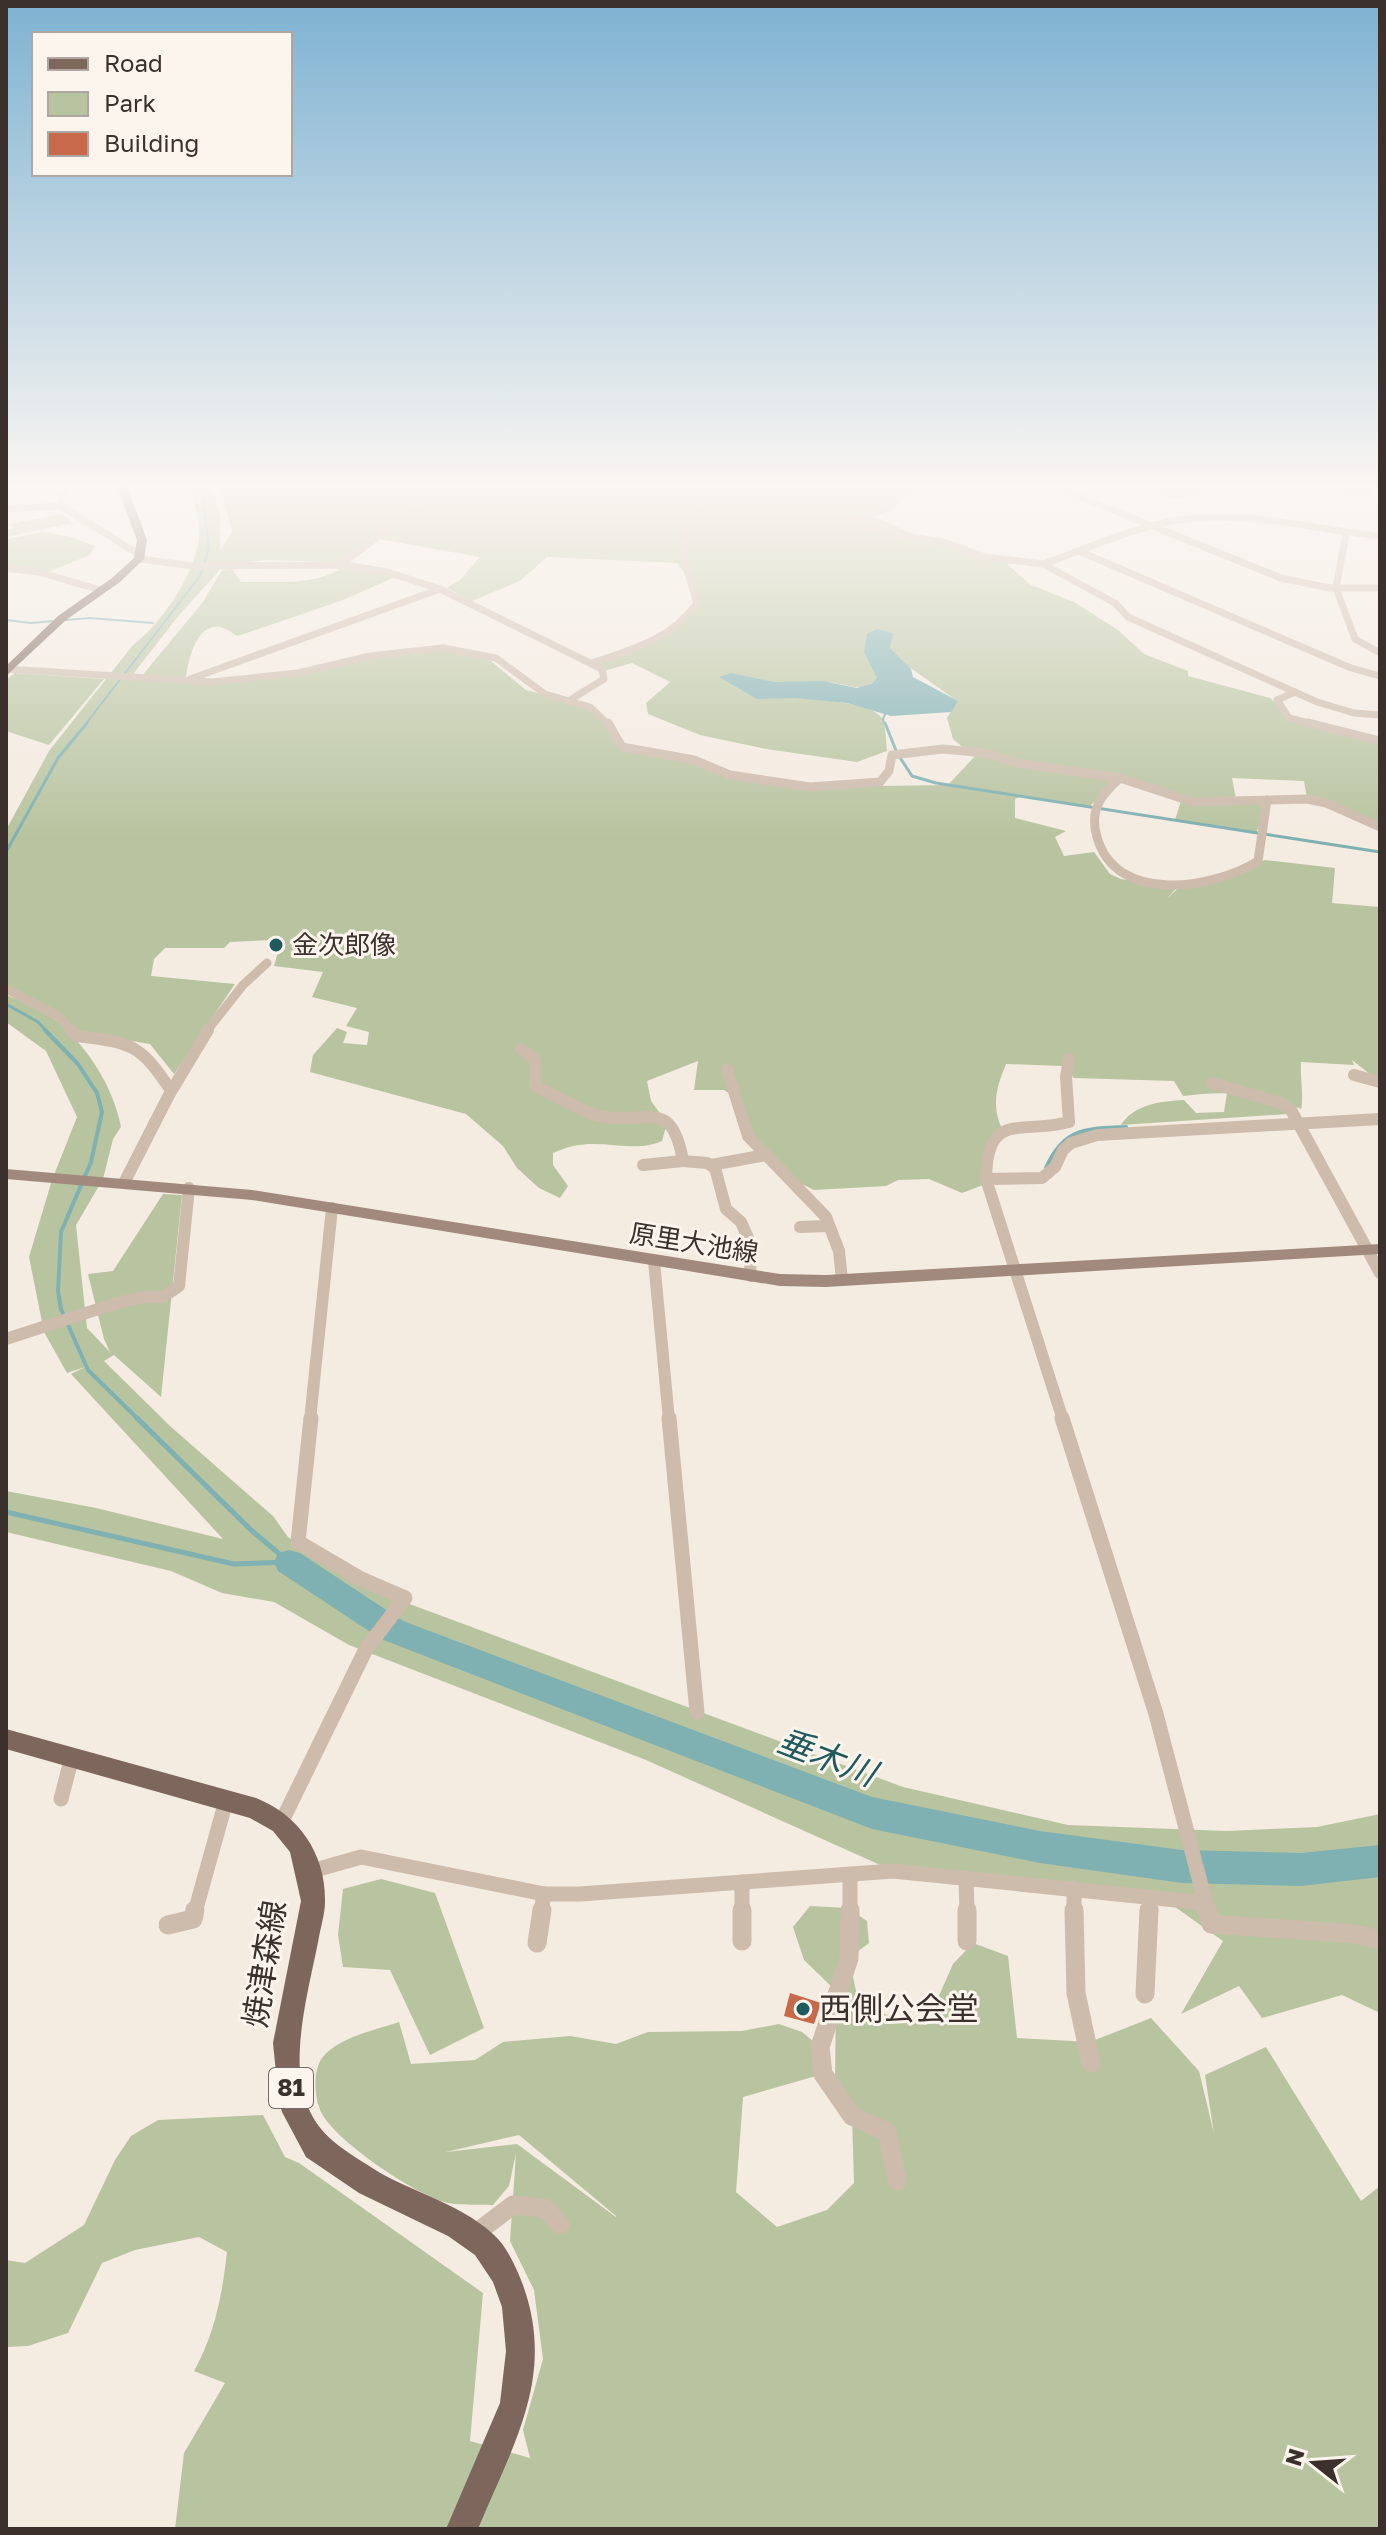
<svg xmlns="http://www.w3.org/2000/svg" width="1386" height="2535" font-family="'Golos Text','Noto Sans JP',sans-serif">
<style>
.green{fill:#b8c4a0;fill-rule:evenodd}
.water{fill:#7fb0b2}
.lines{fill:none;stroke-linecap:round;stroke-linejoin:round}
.stream-far3{stroke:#7fb0b2;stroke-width:2}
.stream-far2{stroke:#7fb0b2;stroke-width:3}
.stream-far1{stroke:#7fb0b2;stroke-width:4}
.stream{stroke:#7fb0b2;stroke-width:5}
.river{fill:#7fb0b2;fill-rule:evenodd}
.building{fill:#c8694b}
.minor-far4{stroke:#cdbbac;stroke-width:7}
.minor-far3{stroke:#cdbbac;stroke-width:9}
.minor-far2{stroke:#cdbbac;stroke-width:12}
.minor-far1{stroke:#cdbbac;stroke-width:15}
.minor{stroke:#cdbbac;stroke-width:19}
.secondary{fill:#a18a7d;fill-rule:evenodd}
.primary{fill:#7d675c;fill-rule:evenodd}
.poi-dot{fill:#1f5a5e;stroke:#fbf5ee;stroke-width:3}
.labels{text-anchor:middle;stroke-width:6;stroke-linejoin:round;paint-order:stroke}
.shield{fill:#fbf5ee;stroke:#756b66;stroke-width:2}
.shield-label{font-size:24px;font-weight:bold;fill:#3b302b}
.poi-label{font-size:26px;fill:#3b302b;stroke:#fbf5ee;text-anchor:start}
.street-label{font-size:26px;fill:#3b302b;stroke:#fbf5ee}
.near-street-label{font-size:32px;fill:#3b302b;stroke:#fbf5ee}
.near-poi-label{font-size:32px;fill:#3b302b;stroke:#fbf5ee;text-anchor:start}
.near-water-label{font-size:34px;font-style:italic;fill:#1f5a5e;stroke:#fbf5ee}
</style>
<rect width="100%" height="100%" fill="#f4ebe1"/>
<g class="green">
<path d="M189,482H210L220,514V551L232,531L219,482H457L482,486L487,482H913L889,508L869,514L913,534L1005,559L1008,565L1031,585L1074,602L1118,630L1144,654L1188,671V676L1270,698L1290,718L1380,741V829L1307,799L1304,781L1232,778L1236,799L1267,803L1256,834L1175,820L1181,801L1120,778L966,750L953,739L947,718L957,701L898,659L889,648L867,634L877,678C861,696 845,682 825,682C810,682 790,692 776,696C797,698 875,700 883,720C886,729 886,742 887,751L857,762L766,749L700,735L648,714L646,703L670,682L632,663L604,671L592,663L655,641L696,605L693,584L677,563L547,557L520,581L472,601L447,588L460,580L480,557L373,538L340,562L266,560L219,565V571L180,614L130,678L205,684L303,675L371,657L443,649L486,657L526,690L590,707L622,747L694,760L737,775L810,787L948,785L976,755L1117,780L1090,806L1006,794L1019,797L1015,799V818L1066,831L1055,837L1064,856L1094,852L1110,874L1121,879L1177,887L1167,899L1182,884L1210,882L1265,860L1335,868L1332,903L1380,907V1082L1352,1060L1354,1065L1301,1062C1300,1074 1304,1101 1301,1109C1263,1093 1223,1090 1183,1096L1174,1081L1074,1078L1063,1066L1006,1064C996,1088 991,1107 1003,1131C986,1150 979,1159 983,1185L962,1193L929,1179L898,1180L886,1186L814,1190L788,1177L748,1136L732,1095L724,1090H694L698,1061L647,1081L651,1101L667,1123L662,1141C627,1156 596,1132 553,1153V1165L568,1186L560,1198L539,1188L517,1168L503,1146L466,1114L310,1072L313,1055L337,1028L347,1032L343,1043L367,1045L369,1032L346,1026L357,1008L312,997L323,972L274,966L280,945L271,940L230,942L224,948H165L154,959L151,976L235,984L174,1074L150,1044L78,1032L62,1014L6,986V830L49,751L133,645C163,623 204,562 199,524C197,510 191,496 189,482Z"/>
<path d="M1126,482H1304L1307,489L1272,493L1217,490L1183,499L1167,498Z"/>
<path d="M1309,482H1380V485L1366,497L1314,491Z"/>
<path d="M62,514L73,523L6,537V531L14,529L11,524Z"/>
<path d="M43,532L72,537L95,546L90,555L45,573L6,566V539Z"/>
<path d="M344,567L395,577L343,600L238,636C233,634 226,628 220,627C196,623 188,661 186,677H141L203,602L222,570L232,569L241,582C279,581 311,587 344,567Z"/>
<path d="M15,673L104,679L49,745L6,731V680Z"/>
<path d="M6,995C23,1002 42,1008 57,1021C88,1048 113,1086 121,1127L113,1139L103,1179L76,1225L87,1328L110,1352L104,1339L88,1274L113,1271L163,1194L182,1195L161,1397L114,1355L104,1361L170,1426L273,1516L288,1537L353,1583L903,1787L1068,1825L1226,1831L1317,1827L1380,1814V2013L1342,1995L1262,2018L1239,1986L1181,2014L1223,1941L1168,1902L896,1872L646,1760L349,1645L274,1602L222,1593L171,1571L6,1532V1491L96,1508L223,1539L71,1374L85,1367L67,1373L44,1332L29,1257L52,1180L77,1117L46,1051L6,1022Z"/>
<path d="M1227,1093L1278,1106L1288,1114L1121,1125C1134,1104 1162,1101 1184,1100L1196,1113L1224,1112Z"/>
<path d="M381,1879L435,1893L484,2028L430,2055L390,1970L343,1967L338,1935L343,1889Z"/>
<path d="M810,1906L848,1908L867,1921L869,1943L849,1958L856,1991L884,2014L926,2025L953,1964L973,1943L1008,1956L1017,2038L1090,2042L1151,2018L1199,2071L1214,2134L1205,2075L1266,2047L1361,2201L1380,2186V2529H175L184,2453L225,2383L194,2371C215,2333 222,2296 227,2252L199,2237L135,2250L102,2263L68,2333L28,2346L6,2347V2260L25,2263L84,2225L115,2160L131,2136L158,2120L263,2115L285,2157L299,2163L483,2293L470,2441L530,2458L523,2430L543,2359L534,2290L510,2241L516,2153L509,2186L493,2205C477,2204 458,2206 444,2202C412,2192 342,2145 324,2117C314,2103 312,2072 322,2058C338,2037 376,2030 399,2022L411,2064L475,2060L503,2042L570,2036L616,2044L648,2032L742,2031L779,2024L802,2032L820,2047L823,2074L743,2097L736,2192L777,2227L827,2210L854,2183L852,2116L835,2086L836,1991L804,1960L793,1927ZM519,2135L616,2216V2217L517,2144L446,2152Z"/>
</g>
<path class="water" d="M878,629L893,633L890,648L911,669L913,677L958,701L951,712L891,716L847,703L795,698L757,699L719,677L731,673L774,682L823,681L857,688L871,684L877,678L864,652L867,634Z"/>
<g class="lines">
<g class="stream-far3">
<path d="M6,620L31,623L90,618L153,623"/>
<path d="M85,725L200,576L209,549L202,482"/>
<path d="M885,725L883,719L886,712"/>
</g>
<g class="stream-far2">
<path d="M885,723L897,753L912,776L936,783L1380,852"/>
<path d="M6,852L58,758L87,723"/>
<path d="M6,1004L38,1022L47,1032"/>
</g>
<g class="stream-far1">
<path d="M45,1030L78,1064L97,1093L102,1112L91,1162L61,1232L58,1291L61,1309L88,1370L139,1420"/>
<path d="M1046,1168C1064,1127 1086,1129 1126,1127"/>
</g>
<g class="stream">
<path d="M137,1418L251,1530L289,1562"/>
<path d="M6,1512L234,1564L289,1562"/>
</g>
<path class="river" d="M289,1550L300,1553L403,1621L872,1797L1040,1831L1182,1850L1301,1853L1380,1845V1877L1301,1886L1182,1883L1040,1863L872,1829L381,1639L278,1571L274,1562L278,1553Z"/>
</g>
<path class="building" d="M790,1993L821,2003L814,2024L784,2016Z"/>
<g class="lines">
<g class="minor-far4">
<path d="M72,482L61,492V506L132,550L141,552"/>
<path d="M918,482L889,508L849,521L878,531L947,543L985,557L1043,564L1115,603L1128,617L1317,702L1354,713L1380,715"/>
<path d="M939,482L984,486L1029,482"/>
<path d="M1044,482L1281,578L1330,588H1380"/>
<path d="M6,509L61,506"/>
<path d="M1346,534L1336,588L1355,639L1380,653"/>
<path d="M1081,552L1351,668L1380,676"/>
<path d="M139,559L193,566L347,565L387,572L440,589L602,669L604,679L570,700"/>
<path d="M1043,564C1093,547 1143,522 1196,518C1258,513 1319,530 1380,536"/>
<path d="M340,565L451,482"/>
<path d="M6,568L39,572L100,590"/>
<path d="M592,663C631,650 672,639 697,603C691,581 679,553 685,530C694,495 751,487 781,482"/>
<path d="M6,669L212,682L298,673L370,656L443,648L496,658L545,694L590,707L609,725"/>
<path d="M190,679L440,589"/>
<path d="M1295,692L1277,700L1289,718L1316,725"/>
</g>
<g class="minor-far3">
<path d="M608,723L622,747L694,760L730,775L810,787L880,782L889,771L892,755L943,749L985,753L1017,763L1120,778L1193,802L1307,799L1326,803L1380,827"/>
<path d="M1308,723L1380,741"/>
<path d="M1120,778C1101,795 1089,810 1097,837C1116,905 1213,889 1258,861L1267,800"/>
<path d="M6,989L58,1016L73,1032"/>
<path d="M206,1032L243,985L267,963"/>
</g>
<g class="minor-far2">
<path d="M71,1030L77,1036C131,1043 139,1043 170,1089"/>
<path d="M521,1049L535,1059V1086C554,1095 585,1114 604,1117C649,1123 672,1098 683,1161L707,1163L715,1168L726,1209L741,1222L748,1238L751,1276"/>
<path d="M727,1069L748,1136L826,1217L839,1251L842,1280"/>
<path d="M1354,1075L1380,1082"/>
<path d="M1212,1083L1281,1103L1291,1110L1380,1273"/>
<path d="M643,1165L683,1161"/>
<path d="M711,1165L766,1155"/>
<path d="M986,1179L1042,1178L1055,1167L1063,1150L1071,1143L1097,1135L1380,1119"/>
<path d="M124,1183L169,1095L208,1030"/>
<path d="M800,1227L828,1226"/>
<path d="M654,1261L669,1420"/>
<path d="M6,1339L117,1303L144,1297H163L179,1286L189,1188"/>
<path d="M310,1420L332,1208"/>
<path d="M1063,1420L986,1179C987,1110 1020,1135 1069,1122L1066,1077L1069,1059"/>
</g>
<g class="minor-far1">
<path d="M669,1418L697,1712"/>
<path d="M1062,1418L1156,1714L1208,1912"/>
<path d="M61,1799L72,1757"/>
<path d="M281,1823L366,1649L405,1598L361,1579L298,1542L311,1418"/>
<path d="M308,1872L361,1857L544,1894H580L893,1871L1205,1903"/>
<path d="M966,1878L967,1912"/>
<path d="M742,1882V1912"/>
<path d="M1074,1888V1912"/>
<path d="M195,1912L226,1801"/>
<path d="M541,1912L544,1894"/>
<path d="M850,1912V1874"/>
<path d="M1149,1912L1150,1897"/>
</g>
<g class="minor">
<path d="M742,1910V1941"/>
<path d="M850,1910L849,1958L820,2047L823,2074L852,2116L887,2132L897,2181"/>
<path d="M967,1910V1941"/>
<path d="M1074,1910L1076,1993L1091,2063"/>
<path d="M1207,1910L1211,1924L1355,1934L1380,1940"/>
<path d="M168,1925L193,1919L195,1910"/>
<path d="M537,1943L542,1910"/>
<path d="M1145,1994L1149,1910"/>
<path d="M472,2236L513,2205L544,2208L560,2224"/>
</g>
<path class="secondary" d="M6,1169L252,1190L780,1274L826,1275L1380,1244V1254L826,1287L780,1286L252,1200L6,1179Z"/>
<g class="primary">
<path d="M115,482H125L147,540L144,559L120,582L66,620L6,676V666L58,616L112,578L134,558L137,540Z"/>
<path d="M6,1729L256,1798C299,1815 326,1854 325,1902C325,1913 321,1926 319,1937C310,1985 290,2052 305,2099C316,2133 338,2146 366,2164C405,2191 457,2201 493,2234C506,2245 515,2265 521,2280C558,2374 513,2444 478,2529H446L500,2403L506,2351L502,2307L493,2282L475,2255L448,2236L359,2193L306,2157L282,2112L279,2102L273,2043L301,1901L290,1852L273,1831L250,1818L6,1749Z"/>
</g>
</g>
<linearGradient id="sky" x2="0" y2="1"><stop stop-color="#7eb2d2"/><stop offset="0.58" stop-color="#faf6f2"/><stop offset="1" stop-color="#faf6f2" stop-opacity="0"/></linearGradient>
<rect width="1386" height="837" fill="url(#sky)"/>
<g class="poi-dot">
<circle cx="276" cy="945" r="8"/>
<circle cx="803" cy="2009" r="8"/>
</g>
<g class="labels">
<rect class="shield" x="269" y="2068" width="44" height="40" rx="6"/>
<g class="shield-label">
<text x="291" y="2096">81</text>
</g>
<g class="poi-label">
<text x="292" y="954">金次郎像</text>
</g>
<g class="street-label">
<text transform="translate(694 1243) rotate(9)" y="9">原里大池線</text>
</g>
<g class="near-street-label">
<text transform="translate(265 1964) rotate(-81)" y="11">焼津森線</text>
</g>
<g class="near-poi-label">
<text x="819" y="2020">西側公会堂</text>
</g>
<g class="near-water-label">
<text transform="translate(827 1757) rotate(21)" y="12">垂木川</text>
</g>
</g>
<rect width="1386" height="2535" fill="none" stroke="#3b302b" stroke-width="16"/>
<rect x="32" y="32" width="260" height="144" fill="#fbf5ee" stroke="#aea6a0" stroke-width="2"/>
<rect x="48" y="58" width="40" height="12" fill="#7d675c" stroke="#aea6a0" stroke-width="2"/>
<text x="104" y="72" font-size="24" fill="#3b302b">Road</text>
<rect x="48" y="92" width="40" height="24" fill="#b8c4a0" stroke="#aea6a0" stroke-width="2"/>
<text x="104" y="112" font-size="24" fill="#3b302b">Park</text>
<rect x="48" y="132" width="40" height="24" fill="#c8694b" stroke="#aea6a0" stroke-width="2"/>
<text x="104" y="152" font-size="24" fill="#3b302b">Building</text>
<g transform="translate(1314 2463) rotate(287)" stroke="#fbf5ee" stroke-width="6" paint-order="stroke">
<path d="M0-6L14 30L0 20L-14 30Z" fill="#3b302b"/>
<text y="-12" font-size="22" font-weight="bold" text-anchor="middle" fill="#3b302b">N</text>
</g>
</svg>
